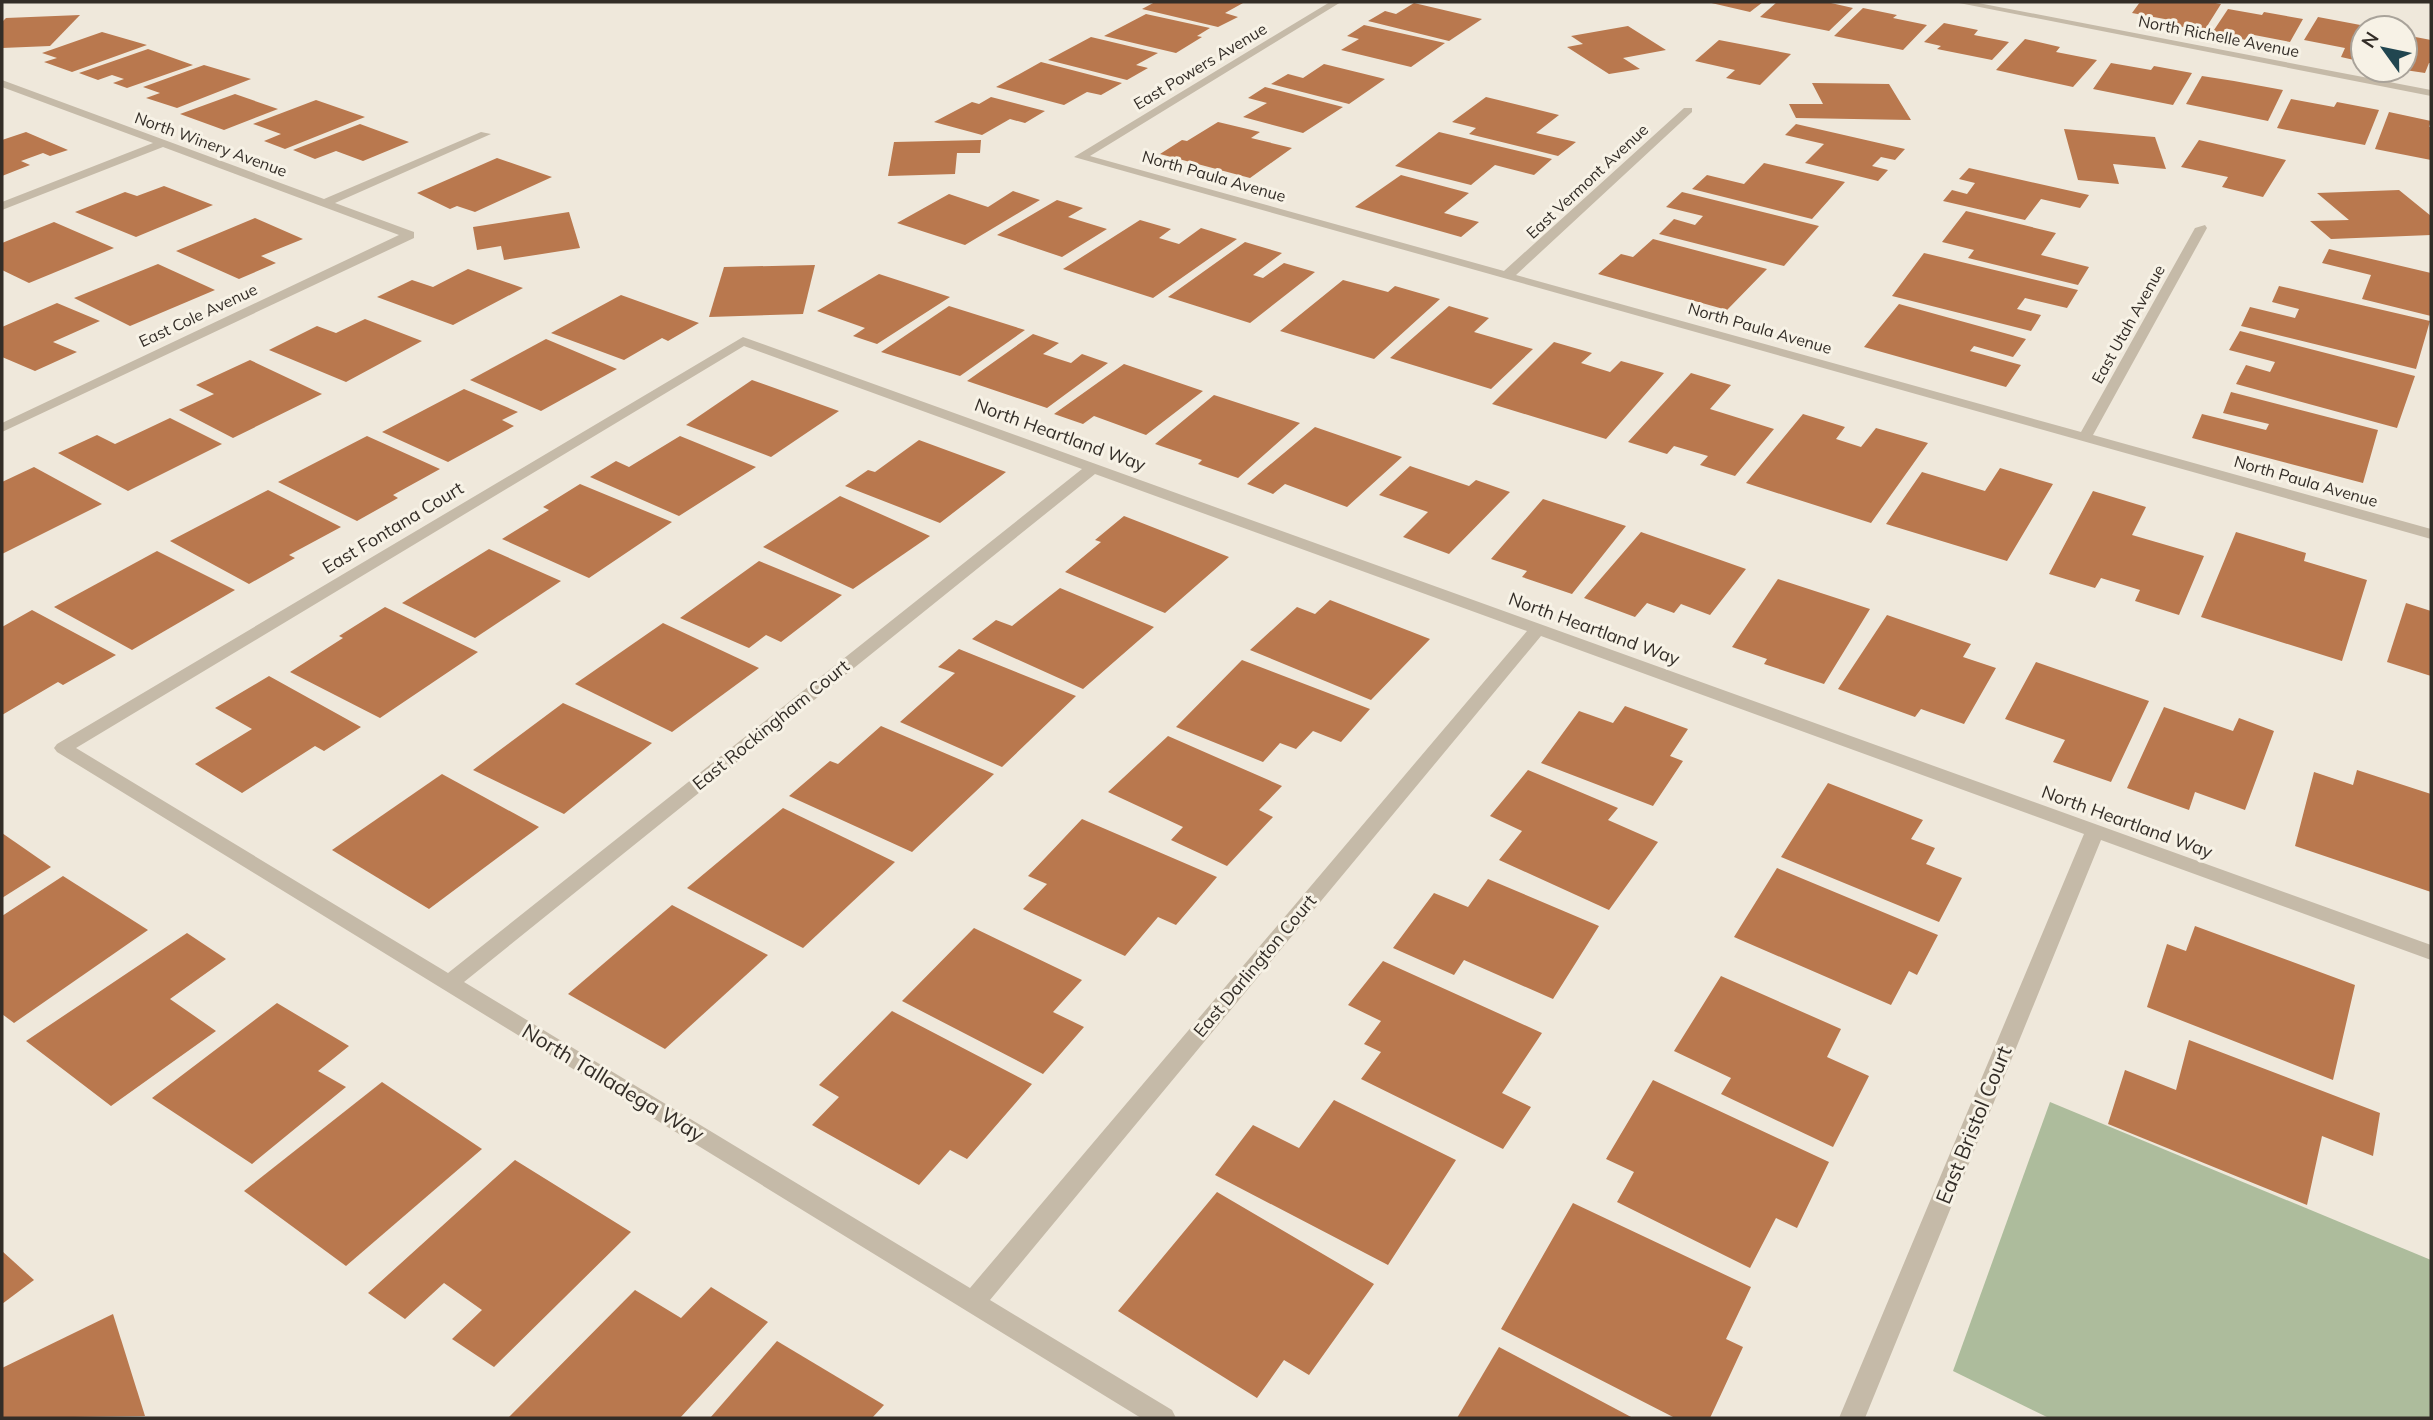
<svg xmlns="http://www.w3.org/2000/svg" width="2433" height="1420" font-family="Mulish,sans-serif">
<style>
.green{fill:#adbc9c}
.building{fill:#b9784e}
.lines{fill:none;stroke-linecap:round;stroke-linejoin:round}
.street{fill:#c5baa8;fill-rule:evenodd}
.labels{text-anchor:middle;stroke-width:6;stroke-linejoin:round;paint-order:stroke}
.far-street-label{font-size:16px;fill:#332d27;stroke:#f7f2e6}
.street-label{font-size:18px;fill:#332d27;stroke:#f7f2e6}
.near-street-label{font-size:21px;fill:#332d27;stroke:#f7f2e6}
</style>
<rect width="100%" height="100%" fill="#efe8db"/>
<path class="green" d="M2050,1102L2431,1260V1418H2049L1953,1371Z"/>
<g class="building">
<path d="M1155,2H1237L1243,3L1225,13L1238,17L1218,27L1142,9Z"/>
<path d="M1707,2H1763L1750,12Z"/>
<path d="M1777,2H1832L1831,3L1853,8L1829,31L1760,17Z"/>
<path d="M2140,2H2210L2221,4L2204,31L2167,24L2170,20L2132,13Z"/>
<path d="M1414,3L1482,19L1449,41L1368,21L1385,11L1396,14Z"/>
<path d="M1863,8L1897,15L1893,18L1927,25L1903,50L1834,36Z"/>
<path d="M2228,9L2262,15L2264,12L2303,19L2290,42L2249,34L2246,40L2212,33Z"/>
<path d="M1146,14L1210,28L1197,36L1202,37L1176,53L1104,36Z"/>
<path d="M80,15L50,46L2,48V22L6,18Z"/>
<path d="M2318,17L2371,27L2363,28V62L2341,57L2345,48L2304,40Z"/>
<path d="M1944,23L1978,30L1974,35L2009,42L1992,60L1937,49L1941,46L1924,42Z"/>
<path d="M1364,25L1445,43L1411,67L1341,50L1359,39L1347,36Z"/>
<path d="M1628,26L1666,50L1623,58L1640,69L1609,74L1567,47L1583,44L1571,36Z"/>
<path d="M102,32L147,45L72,72L44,62L57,58L42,53Z"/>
<path d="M2405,35L2431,40V63H2429L2425,73L2405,70Z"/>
<path d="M1091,37L1158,53L1136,65L1148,68L1127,80L1048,60Z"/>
<path d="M2025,39L2060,47L2056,52L2097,60L2073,87L1996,70Z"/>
<path d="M1719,40L1791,54L1760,85L1726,78L1735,70L1695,61Z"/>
<path d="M148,49L193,65L127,88L113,83L124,79L112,75L98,80L79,73Z"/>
<path d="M1041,62L1122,83L1101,95L1087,92L1064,105L996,87Z"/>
<path d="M2111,63L2151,70L2154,66L2192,73L2173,105L2093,89Z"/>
<path d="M1324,64L1385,79L1349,104L1271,84L1288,74L1303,78Z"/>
<path d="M204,65L251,79L177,108L146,98L160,93L143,87Z"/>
<path d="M2202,76L2234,81L2283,90L2268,121L2186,104Z"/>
<path d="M1812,83L1889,84L1911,120L1796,118L1789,104H1823Z"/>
<path d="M1265,87L1343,107L1303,133L1243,117L1267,103L1248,98Z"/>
<path d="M235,94L278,109L224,130L180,114Z"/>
<path d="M991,97L1045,111L1025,123L1010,119L982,135L934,122L972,102L979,104Z"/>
<path d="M1486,97L1559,115L1536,133L1576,142L1558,156L1469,134L1476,128L1452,122Z"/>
<path d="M2291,99L2334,107L2337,102L2379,110L2365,145L2277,128Z"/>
<path d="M316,100L365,117L285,149L264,141L281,134L253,124Z"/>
<path d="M2389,112L2431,121L2429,127H2431V160L2375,149Z"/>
<path d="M1218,122L1260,132L1251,138L1292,148L1250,178L1160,154L1182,140L1187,141Z"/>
<path d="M360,124L409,142L363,161L336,151L315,159L293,150Z"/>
<path d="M1796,124L1905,149L1895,160L1881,157L1872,166L1888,170L1878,181L1805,163L1824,144L1785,135Z"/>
<path d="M2064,129L2155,137L2166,169L2113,164L2119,184L2078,180Z"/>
<path d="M26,132L68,150L50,156L43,153L21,161L30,165L2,176V140Z"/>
<path d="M1439,132L1552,159L1534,175L1495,165L1471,185L1395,166Z"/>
<path d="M981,140L980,153H957L955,174L888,176L894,142Z"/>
<path d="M2199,140L2286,160L2263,197L2222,187L2228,177L2181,167Z"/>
<path d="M497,158L552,177L475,212L457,206L450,209L417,193Z"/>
<path d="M1764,163L1845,182L1812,219L1692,189L1707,175L1744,184Z"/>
<path d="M1969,168L2089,195L2080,208L2041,199L2025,220L1943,201L1952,190L1967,194L1975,183L1959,179Z"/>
<path d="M1401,175L1469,193L1444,213L1479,222L1461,237L1355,207Z"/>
<path d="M164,186L213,205L136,237L75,212L125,192L137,196Z"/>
<path d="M2399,190L2431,216V235L2331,239L2310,221L2349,220L2317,193Z"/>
<path d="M1013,191L1040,200L965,245L897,223L949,194L988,207Z"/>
<path d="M1682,192L1819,226L1784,266L1659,234L1674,219L1695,225L1703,216L1666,207Z"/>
<path d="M1057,200L1083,208L1068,217L1107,229L1062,257L997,235Z"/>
<path d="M1966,211L2056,233L2041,255L2089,267L2078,285L1968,258L1974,250L1942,242Z"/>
<path d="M569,212L580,248L504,260L501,246L477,250L473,227Z"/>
<path d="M255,218L303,239L261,256L276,263L239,279L176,251Z"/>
<path d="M1140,220L1171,229L1159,238L1179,244L1201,228L1237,239L1153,298L1063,269Z"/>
<path d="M54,222L114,248L29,283L2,270V243Z"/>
<path d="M1653,239L1767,269L1727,310L1598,274L1621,254L1633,257Z"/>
<path d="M1245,242L1282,253L1253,275L1263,278L1284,263L1315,272L1250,323L1168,297Z"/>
<path d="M2329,249L2431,273V316L2362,299L2371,275L2322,263Z"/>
<path d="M1924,253L2078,290L2067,308L2025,298L2017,309L2041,315L2031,331L1892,296Z"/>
<path d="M158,264L215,290L130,326L74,298Z"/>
<path d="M815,265L803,314L709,317L724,267Z"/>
<path d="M468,269L523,288L453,325L377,297L412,280L433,287Z"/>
<path d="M879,274L950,297L877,344L853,336L865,328L817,311Z"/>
<path d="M1343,280L1388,292L1395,286L1440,299L1374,359L1280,331Z"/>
<path d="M2279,286L2430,321L2416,369L2241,326L2250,307L2295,318L2299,309L2272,302Z"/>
<path d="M621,295L699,323L668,341L662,338L624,360L551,333Z"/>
<path d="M57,303L100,321L53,342L77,352L35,371L2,357V327Z"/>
<path d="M1899,304L2026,339L2013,357L1974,346L1970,351L2021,365L2006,387L1864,347Z"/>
<path d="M949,306L1025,330L960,376L881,352Z"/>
<path d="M1449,306L1489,318L1474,332L1533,349L1491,389L1390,358Z"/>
<path d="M365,319L422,341L346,382L269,350L317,326L336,333Z"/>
<path d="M2240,331L2415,376L2397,428L2236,384L2246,365L2270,372L2275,362L2229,350Z"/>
<path d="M1033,334L1059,343L1043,354L1071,363L1082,354L1108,363L1047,408L967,381Z"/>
<path d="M546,339L617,369L541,411L470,380Z"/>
<path d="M1554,342L1592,353L1581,363L1610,372L1621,361L1664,373L1606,439L1492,404Z"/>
<path d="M250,360L322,394L233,438L179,410L214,394L196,385Z"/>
<path d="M1124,364L1203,391L1146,435L1094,416L1083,424L1054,414Z"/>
<path d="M1691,373L1731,385L1710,409L1774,429L1735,476L1700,465L1708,456L1674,446L1667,454L1628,442Z"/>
<path d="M752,380L839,411L771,457L686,425Z"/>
<path d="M464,389L518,412L502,420L514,426L448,462L382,432Z"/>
<path d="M2231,392L2378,430L2363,483L2192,438L2202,414L2266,430L2269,424L2223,413Z"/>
<path d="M1214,395L1300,423L1238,478L1198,464L1202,460L1155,444Z"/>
<path d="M1803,414L1845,427L1836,439L1861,447L1876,428L1928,443L1871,523L1746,483Z"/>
<path d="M170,418L222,444L128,491L58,453L97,435L115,444Z"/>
<path d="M1315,427L1402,457L1347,507L1285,484L1273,494L1247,484Z"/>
<path d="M367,436L440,469L393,495L398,498L357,521L278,482Z"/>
<path d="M680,436L756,467L679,516L590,477L616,461L629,467Z"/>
<path d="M919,440L1006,472L940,523L845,486L868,470L875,472Z"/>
<path d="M1410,466L1469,486L1476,480L1510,492L1449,554L1403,537L1428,512L1379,495Z"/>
<path d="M34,467L102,504L2,554V482Z"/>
<path d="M2000,468L2053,484L2007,561L1886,524L1922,472L1985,491Z"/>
<path d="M580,484L672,522L589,578L502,539L549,510L543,507Z"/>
<path d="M268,490L341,527L289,555L295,558L249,584L170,541Z"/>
<path d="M2093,491L2146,507L2132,535L2204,556L2179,615L2135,601L2140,590L2101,578L2095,588L2049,574Z"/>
<path d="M840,496L930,536L853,589L763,547Z"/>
<path d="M1543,499L1626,526L1572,594L1522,577L1527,571L1491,559Z"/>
<path d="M1124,516L1229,557L1165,613L1065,572L1101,542L1095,540Z"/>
<path d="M1641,532L1746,569L1710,615L1681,604L1674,613L1647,603L1635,617L1584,598Z"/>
<path d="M2236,532L2306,553L2304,561L2367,580L2342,661L2201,617Z"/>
<path d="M489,549L561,581L475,638L402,603Z"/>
<path d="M157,551L235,590L132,650L54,607Z"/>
<path d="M759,561L842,595L781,642L766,635L749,648L680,618Z"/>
<path d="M1778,579L1870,609L1824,684L1764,664L1767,659L1732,647Z"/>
<path d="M1060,588L1154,627L1083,689L972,639L996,620L1012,626Z"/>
<path d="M1330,600L1430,639L1371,700L1250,650L1297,607L1315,614Z"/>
<path d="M2406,603L2431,611V676L2387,662Z"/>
<path d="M385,607L478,652L380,718L290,672L343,638L339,636Z"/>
<path d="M32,610L116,655L63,685L58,682L2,715V627Z"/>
<path d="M1887,615L1971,644L1963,657L1996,668L1964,724L1921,709L1915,717L1838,689Z"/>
<path d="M663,623L759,668L672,732L575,684Z"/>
<path d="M959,649L1076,696L1002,767L900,722L955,673L938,667Z"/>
<path d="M1242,660L1370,709L1341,742L1313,731L1296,749L1280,743L1263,762L1176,727Z"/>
<path d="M2036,662L2149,701L2111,782L2053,762L2065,740L2005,719Z"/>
<path d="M269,676L361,727L324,751L315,746L242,793L195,764L252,729L215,708Z"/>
<path d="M563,703L652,743L564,814L473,770Z"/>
<path d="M1625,706L1688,729L1670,756L1683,761L1653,806L1541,763L1579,711L1613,723Z"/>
<path d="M2164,707L2233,731L2239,718L2274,731L2245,810L2195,792L2189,810L2127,788Z"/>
<path d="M881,726L994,774L912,852L789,796L830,761L838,764Z"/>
<path d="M1168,736L1282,786L1259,810L1273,817L1227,866L1171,840L1183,827L1108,792Z"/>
<path d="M1528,770L1618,808L1608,820L1658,842L1609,910L1499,860L1522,831L1490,816Z"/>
<path d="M2357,770L2431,794V892L2295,846L2314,772L2353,785Z"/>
<path d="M442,774L539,827L429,909L332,850Z"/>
<path d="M1828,783L1923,820L1911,839L1935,848L1926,864L1962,878L1939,922L1781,857Z"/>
<path d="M783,808L895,862L803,948L687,888Z"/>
<path d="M1082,819L1217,877L1176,925L1158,917L1125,956L1023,909L1047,884L1028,876Z"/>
<path d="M2,833L51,867L2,898Z"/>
<path d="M1777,868L1938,935L1917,975L1909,971L1891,1005L1734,937Z"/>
<path d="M63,876L148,930L14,1023L2,1014V916Z"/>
<path d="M1488,879L1599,926L1553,999L1464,960L1454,975L1393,948L1434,893L1468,907Z"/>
<path d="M672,905L768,955L665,1049L568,994Z"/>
<path d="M2195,926L2355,985L2333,1080L2147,1007L2167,944L2186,951Z"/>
<path d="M974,928L1082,980L1053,1012L1084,1027L1043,1074L902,1001Z"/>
<path d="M187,933L226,959L170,999L216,1031L111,1106L26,1041Z"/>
<path d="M1383,961L1542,1033L1502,1093L1531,1107L1503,1149L1361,1079L1381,1052L1364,1044L1381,1021L1348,1005Z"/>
<path d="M1721,976L1841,1029L1827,1057L1869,1076L1833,1147L1721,1094L1731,1078L1674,1051Z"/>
<path d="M277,1003L349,1046L318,1071L346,1087L252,1164L152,1098Z"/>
<path d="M892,1011L1032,1084L967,1159L950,1150L919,1185L812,1125L839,1097L819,1085Z"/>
<path d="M2189,1040L2380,1113L2373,1156L2322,1136L2307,1205L2108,1124L2125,1070L2176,1090Z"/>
<path d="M1653,1080L1829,1162L1797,1228L1776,1218L1750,1268L1617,1202L1634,1172L1606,1159Z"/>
<path d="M382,1082L482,1149L346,1266L244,1191Z"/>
<path d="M1334,1100L1456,1160L1388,1265L1215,1175L1253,1125L1299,1148Z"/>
<path d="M515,1160L631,1232L494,1367L452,1339L482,1310L444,1283L405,1319L368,1293Z"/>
<path d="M1217,1192L1374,1284L1309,1375L1284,1360L1257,1398L1118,1311Z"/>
<path d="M1573,1203L1751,1287L1726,1339L1743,1347L1710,1418H1675L1501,1329Z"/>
<path d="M2,1251L34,1280L2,1304Z"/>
<path d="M711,1287L768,1322L680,1418H508L635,1290L681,1318Z"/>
<path d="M113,1314L145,1416L2,1418V1368Z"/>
<path d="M777,1341L884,1405L872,1418H710Z"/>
<path d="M1499,1347L1633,1418H1457Z"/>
</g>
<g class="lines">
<g class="street">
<path d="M1330,2H1341L1090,156L1504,271L1684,108H1692V112L1516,275L2081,432L2195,228L2205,225L2207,228L2093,435L2431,529V539L1074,157Z"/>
<path d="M1954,2H1973L2431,90V96Z"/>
<path d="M2,80L324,199L481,132L491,134L335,203L414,232V238L2,432V423L399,235L163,147L2,210V202L153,143L2,87Z"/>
<path d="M743,337L2431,945V960L2101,840L1865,1418H1839L2084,834L1541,636L990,1300L1172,1410L1176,1418H1141L57,752L54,748L57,744ZM744,346L1082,469L448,973L76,748ZM1095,474L1527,631L970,1288L464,982Z"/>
</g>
</g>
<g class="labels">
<g class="far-street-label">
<text transform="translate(2219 36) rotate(11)" y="6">North Richelle Avenue</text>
<text transform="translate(1200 66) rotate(-31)" y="6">East Powers Avenue</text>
<text transform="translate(211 144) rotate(20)" y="6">North Winery Avenue</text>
<text transform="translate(1214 176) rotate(16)" y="6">North Paula Avenue</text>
<text transform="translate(1587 181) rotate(-43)" y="6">East Vermont Avenue</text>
<text transform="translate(198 315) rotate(-25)" y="6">East Cole Avenue</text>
<text transform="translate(2128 324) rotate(-61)" y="6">East Utah Avenue</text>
<text transform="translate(1760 328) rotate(16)" y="6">North Paula Avenue</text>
<text transform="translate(2306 481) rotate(16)" y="6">North Paula Avenue</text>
</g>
<g class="street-label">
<text transform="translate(1060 435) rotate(20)" y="6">North Heartland Way</text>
<text transform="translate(393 528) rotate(-31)" y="6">East Fontana Court</text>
<text transform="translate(1594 629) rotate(20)" y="6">North Heartland Way</text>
<text transform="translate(771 725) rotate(-39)" y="6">East Rockingham Court</text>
<text transform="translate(2127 822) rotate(20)" y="6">North Heartland Way</text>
<text transform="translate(1255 966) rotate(-50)" y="6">East Darlington Court</text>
</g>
<g class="near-street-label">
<text transform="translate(613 1083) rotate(31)" y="7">North Talladega Way</text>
<text transform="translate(1974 1125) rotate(-68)" y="7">East Bristol Court</text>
</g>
</g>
<rect width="2433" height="1420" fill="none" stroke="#332d27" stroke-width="7"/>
<g transform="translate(2384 49) rotate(303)"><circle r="33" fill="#f7f2e6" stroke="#a9a39a" stroke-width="2"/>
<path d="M0-5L12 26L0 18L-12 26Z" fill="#214650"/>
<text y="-10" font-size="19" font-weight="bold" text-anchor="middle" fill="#332d27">N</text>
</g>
</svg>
